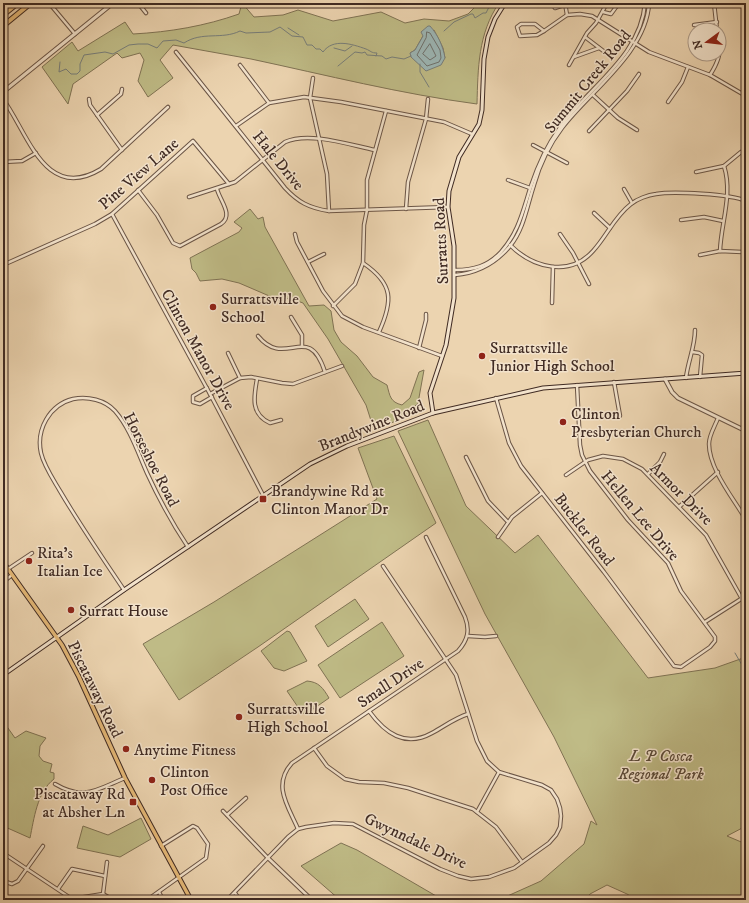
<svg xmlns="http://www.w3.org/2000/svg" width="749" height="903" font-family="'IM FELL DW Pica',serif">
<style>
.green{fill:#bfbb86;stroke:#807354;fill-rule:evenodd}
.water{fill:#9cb6b5;stroke:#777e7b}
.lines{fill:none;stroke-linecap:round;stroke-linejoin:round}
.shore{stroke:#6e706c;stroke-width:1}
.stream{stroke:#777e7b;stroke-width:1}
.minor-casing{stroke:#6b5546;stroke-width:4.5}
.tertiary-casing{stroke:#6b5546;stroke-width:5}
.secondary-casing{stroke:#402b23;stroke-width:5}
.primary-casing{stroke:#402b23;stroke-width:5.5}
.motorway-casing{stroke:#402b23;stroke-width:6}
.minor{stroke:#f3e3cc;stroke-width:2.5}
.tertiary{stroke:#f3e3cc;stroke-width:3}
.secondary{stroke:#f3e3cc;stroke-width:3}
.primary{stroke:#e6ba78;stroke-width:3.5}
.motorway{stroke:#e6ba78;stroke-width:4}
.poi-dot{fill:#8f2418;stroke:#f3e3cc;stroke-width:1.5}
.labels{text-anchor:middle;stroke-width:3;stroke-linejoin:round;paint-order:stroke}
.street-label{font-size:16px;fill:#402b23;stroke:#f3e3cc}
.poi-label{font-size:16px;fill:#402b23;stroke:#f3e3cc;text-anchor:start}
.park-label{font-size:16px;font-style:italic;fill:#594837;stroke:#f3e3cc}
</style>
<rect width="100%" height="100%" fill="#ecd4b0"/>
<filter id="stains"><feTurbulence type="fractalNoise" baseFrequency=".005" numOctaves="4"/><feColorMatrix values="0 0 0 0 .2 0 0 0 0 .09 0 0 0 0 .02 0 0 0 .5 -.17"/></filter>
<radialGradient id="worn" r=".72"><stop offset=".6" stop-color="#630" stop-opacity="0"/><stop offset="1" stop-color="#630" stop-opacity=".3"/></radialGradient>
<g class="green">
<path d="M242,3L254,17L283,15L298,10L333,21L381,12L405,23L424,19L449,21L468,14L479,3H499C478,34 478,68 477,104C401,94 326,75 251,59C225,54 199,50 173,45L160,60L173,78L148,97L138,81L144,60L140,53L122,58L117,53L73,84L68,104L42,67L72,42L78,51L125,22L133,34C170,32 205,26 239,14ZM434,30L443,48L445,58L421,66L410,53L415,50L423,36Z"/>
<path d="M250,209L258,219L263,217L265,227L309,306L324,305L331,311L334,330L341,342L357,356L373,377L387,385C390,396 390,402 402,405L410,398L419,372L424,370L418,403L403,418L374,430L366,405L328,339L303,303L289,298L281,301L239,283L222,279L200,281L196,273L192,269L190,258L239,232L242,228L234,222Z"/>
<path d="M428,420L466,506L515,553L538,535L648,678L715,668L746,657V826L727,836L746,844V900H637L627,894L607,885L590,894L585,900H484L503,898L541,881L584,844L591,821L597,825L554,737L485,614L398,431Z"/>
<path d="M394,436L436,523L258,647L179,700L143,644L214,602L377,499L358,448Z"/>
<path d="M355,599L369,619L328,647L315,626Z"/>
<path d="M382,622L404,656L340,698L318,665Z"/>
<path d="M287,631L290,632L307,661L284,671L274,668L261,651Z"/>
<path d="M307,681C319,682 323,688 329,698L306,714L302,713L287,691Z"/>
<path d="M3,721L15,738L26,731L46,738L40,746L39,756L43,761L52,764L50,772L54,773V779C37,792 34,819 30,838L3,826Z"/>
<path d="M141,818L151,839L120,857L77,848L83,826L108,835Z"/>
<path d="M341,843L357,850L443,900H340L301,866Z"/>
</g>
<path class="water" d="M428,26H430C438,35 443,46 445,58L441,65L426,71L411,57L410,53L415,50L423,36L421,32Z"/>
<g class="lines">
<g class="shore">
<path d="M427,32L430,33L440,50L441,58L439,62L427,66L417,55L426,38Z"/>
<path d="M430,44L436,56L430,60L423,54Z"/>
</g>
<g class="stream">
<path d="M288,28L299,35"/>
<path d="M444,31L454,22L471,14H473L475,18L483,13H486L491,3"/>
<path d="M334,48L345,51L352,46"/>
<path d="M60,62L59,72L66,69L71,74H77L80,71V64L84,55L105,52L113,54L129,45L138,44H148L157,48L163,41L176,40L184,43C202,31 222,40 240,31L246,33L270,32L280,27L292,36L303,37L307,45H312L316,49H320L323,52C333,38 352,44 366,49C371,51 371,53 377,53L376,56"/>
<path d="M420,64V72L429,87"/>
<path d="M338,66L355,52L362,53L365,52L367,55L382,56L386,59L392,57L404,59L411,56"/>
<path d="M735,653L746,672"/>
</g>
<g class="minor-casing">
<g id="minor">
<path d="M49,3L75,34"/>
<path d="M138,3L146,13"/>
<path d="M552,3L555,8L564,5"/>
<path d="M565,3L567,15"/>
<path d="M714,3L717,30"/>
<path d="M603,12L611,14L619,3"/>
<path d="M521,24H535L544,31L537,35L520,36L517,27Z"/>
<path d="M694,25L717,22"/>
<path d="M544,31L567,15L580,14L592,16L649,52L710,75L746,96"/>
<path d="M585,37L606,53"/>
<path d="M176,52L285,188C298,202 309,208 329,211L448,207"/>
<path d="M574,57L599,48"/>
<path d="M240,65L269,103"/>
<path d="M569,65L587,33L596,23L607,3"/>
<path d="M710,75C717,64 722,53 719,39"/>
<path d="M313,78L310,98L327,174L329,211"/>
<path d="M593,95L618,118L637,130"/>
<path d="M3,99C28,133 45,203 101,169L168,107"/>
<path d="M89,99L90,105L122,150"/>
<path d="M668,102L682,82L688,67"/>
<path d="M97,115L121,94L122,89"/>
<path d="M236,126L269,103L304,97L341,102L444,122L472,134"/>
<path d="M589,131L627,91L639,74"/>
<path d="M533,145L567,163"/>
<path d="M3,162L22,161L36,153"/>
<path d="M696,172L724,166L741,152"/>
<path d="M508,180L530,188"/>
<path d="M624,189L632,203"/>
<path d="M138,190L157,215L173,243L180,246L221,224C234,215 220,201 217,189"/>
<path d="M189,197L235,182L285,142C309,131 350,145 375,150"/>
<path d="M406,209L408,182L426,119L428,99"/>
<path d="M594,213L610,228"/>
<path d="M112,214L210,394L263,495"/>
<path d="M681,220L704,217L723,221"/>
<path d="M295,234L297,242L323,291L342,316L363,327L442,356"/>
<path d="M560,234L573,253L589,284"/>
<path d="M510,245C532,267 569,278 593,251C607,236 614,217 631,204C637,199 648,195 656,194C673,191 731,194 746,201"/>
<path d="M720,251C721,223 733,194 724,166"/>
<path d="M700,255L720,251L742,252"/>
<path d="M308,262L324,254"/>
<path d="M363,263C394,284 393,301 379,332"/>
<path d="M3,265L95,224L112,214L193,141L229,184"/>
<path d="M455,270C474,270 488,266 501,252C519,232 523,210 531,186C538,165 546,147 559,129C587,88 641,57 645,3"/>
<path d="M455,275C478,273 495,264 510,246C524,229 527,206 534,185C540,164 549,145 562,128C589,92 647,52 649,3"/>
<path d="M552,303L553,267"/>
<path d="M333,306L355,284L363,263L364,225L367,210V180L386,111"/>
<path d="M291,317L302,335V346"/>
<path d="M258,336C286,370 308,320 325,372"/>
<path d="M419,348L426,320V314"/>
<path d="M692,352L699,353L702,355L700,377"/>
<path d="M228,353L240,378"/>
<path d="M686,378C688,361 695,347 695,330"/>
<path d="M257,379C254,396 250,414 270,423L281,420"/>
<path d="M614,382L620,416"/>
<path d="M207,388L193,396V402L200,404L212,397"/>
<path d="M210,394L240,378L251,377L282,383L293,384L342,366"/>
<path d="M496,398L509,443L521,466L604,572L674,666L681,667L710,647L715,641V637L681,591L668,563L628,520L590,471L582,455L580,445L577,385"/>
<path d="M718,418C715,426 709,435 709,444C709,469 734,499 746,520"/>
<path d="M466,457L488,501L507,521"/>
<path d="M648,474L660,462L664,454"/>
<path d="M566,475L588,460L603,456L623,459L642,469L706,535L746,606"/>
<path d="M680,506L718,472"/>
<path d="M498,537L512,517L542,493"/>
<path d="M8,569L32,553"/>
<path d="M3,582L12,575"/>
<path d="M124,590C102,557 80,525 60,491C53,479 44,466 41,453C36,430 49,405 73,399C88,396 105,400 115,411C130,428 138,453 147,473C159,499 172,523 188,547"/>
<path d="M705,622L741,599"/>
<path d="M468,636L485,637L496,636"/>
<path d="M369,711C385,733 405,748 432,733C445,726 455,718 468,714"/>
<path d="M314,748L327,766L345,779L359,782L384,783L408,788L473,809L496,827L522,862"/>
<path d="M55,784C84,801 96,790 125,778"/>
<path d="M223,811L268,858L312,900"/>
<path d="M477,812L499,772"/>
<path d="M227,815L246,798"/>
<path d="M298,829C288,806 272,785 292,763L458,651C468,640 470,630 465,617L426,537"/>
<path d="M3,853L72,899L103,894L113,900"/>
<path d="M3,881L12,884L18,881L43,846"/>
<path d="M58,889L72,869L105,876"/>
<path d="M159,892L163,900"/>
<path d="M235,893L240,900"/>
<path d="M103,894L107,862"/>
<path d="M147,900L206,858L208,844L197,828L193,826L161,846"/>
<path d="M227,900L288,837L298,829L306,827L334,823L353,824L440,869L458,876L471,879L489,877L514,868L549,843L556,835L560,827L561,816L560,808L557,799L551,790L542,785L499,772L487,761L477,741L456,675L383,566"/>
</g>
</g>
<g class="tertiary-casing">
<g id="tertiary">
<path d="M3,92L113,3"/>
<path d="M665,379L672,392L678,398L746,431"/>
</g>
</g>
<g class="secondary-casing">
<g id="secondary">
<path d="M433,413L430,393L446,345L454,298V246L448,207L449,191L459,157L479,124L482,110L484,59L488,37L495,19L505,3"/>
<path d="M3,675L124,590L310,464L347,446L433,413L543,388L746,373"/>
</g>
</g>
<g class="primary-casing">
<path id="primary" d="M3,562L62,645L79,677L125,778L191,900"/>
</g>
<g class="motorway-casing">
<g id="motorway">
<path d="M3,15L18,3"/>
<path d="M3,26L31,3"/>
</g>
</g>
<use href="#minor" class="minor"/>
<use href="#tertiary" class="tertiary"/>
<use href="#secondary" class="secondary"/>
<use href="#primary" class="primary"/>
<use href="#motorway" class="motorway"/>
</g>
<g class="poi-dot">
<circle cx="213" cy="307" r="4"/>
<circle cx="482" cy="356" r="4"/>
<circle cx="563" cy="422" r="4"/>
<rect x="259" y="495" width="8" height="8" rx="2"/>
<circle cx="29" cy="561" r="4"/>
<circle cx="71" cy="610" r="4"/>
<circle cx="239" cy="717" r="4"/>
<circle cx="126" cy="749" r="4"/>
<circle cx="152" cy="780" r="4"/>
<rect x="129" y="798" width="8" height="8" rx="2"/>
</g>
<g class="labels">
<g class="street-label">
<text transform="translate(587 81) rotate(-51)" y="6">Summit Creek Road</text>
<text transform="translate(279 160) rotate(51)" y="6">Hale Drive</text>
<text transform="translate(138 173) rotate(-41)" y="6">Pine View Lane</text>
<text transform="translate(440 241) rotate(-93)" y="6">Surratts Road</text>
<text transform="translate(199 349) rotate(61)" y="6">Clinton Manor Drive</text>
<text transform="translate(371 425) rotate(-22)" y="6">Brandywine Road</text>
<text transform="translate(152 459) rotate(63)" y="6">Horseshoe Road</text>
<text transform="translate(682 493) rotate(45)" y="6">Armor Drive</text>
<text transform="translate(641 515) rotate(50)" y="6">Hellen Lee Drive</text>
<text transform="translate(585 529) rotate(52)" y="6">Buckler Road</text>
<text transform="translate(390 682) rotate(-34)" y="6">Small Drive</text>
<text transform="translate(96 689) rotate(64)" y="6">Piscataway Road</text>
<text transform="translate(416 840) rotate(25)" y="6">Gwynndale Drive</text>
</g>
<g class="poi-label">
<text x="221" y="304">Surrattsville<tspan x="221" dy="18">School</tspan></text>
<text x="490" y="353">Surrattsville<tspan x="490" dy="18">Junior High School</tspan></text>
<text x="571" y="419">Clinton<tspan x="571" dy="18">Presbyterian Church</tspan></text>
<text x="271" y="496">Brandywine Rd at<tspan x="271" dy="18">Clinton Manor Dr</tspan></text>
<text x="37" y="558">Rita's<tspan x="37" dy="18">Italian Ice</tspan></text>
<text x="79" y="616">Surratt House</text>
<text x="247" y="714">Surrattsville<tspan x="247" dy="18">High School</tspan></text>
<text x="134" y="755">Anytime Fitness</text>
<text x="160" y="777">Clinton<tspan x="160" dy="18">Post Office</tspan></text>
<text x="125" y="799" text-anchor="end">Piscataway Rd<tspan x="125" dy="18">at Absher Ln</tspan></text>
</g>
<g class="park-label">
<text x="661" y="761">L P Cosca<tspan x="661" dy="18">Regional Park</tspan></text>
</g>
</g>
<rect width="749" height="903" fill="none" stroke="#ecd4b0" stroke-width="16"/>
<rect x="4" y="4" width="741" height="895" fill="none" stroke="#402b23" stroke-width="2"/>
<rect x="8" y="8" width="733" height="887" fill="none" stroke="#402b23"/>
<g transform="translate(707 42) rotate(255)"><circle r="19" fill="#f3e3cc" stroke="#ab9988"/>
<path d="M0-3L7 15L0 10L-7 15Z" fill="#8f2418"/>
<text y="-6" font-size="11" font-weight="bold" text-anchor="middle" fill="#402b23">N</text>
</g>
<rect width="100%" height="100%" filter="url(#stains)"/>
<rect width="100%" height="100%" fill="url(#worn)"/>
</svg>
